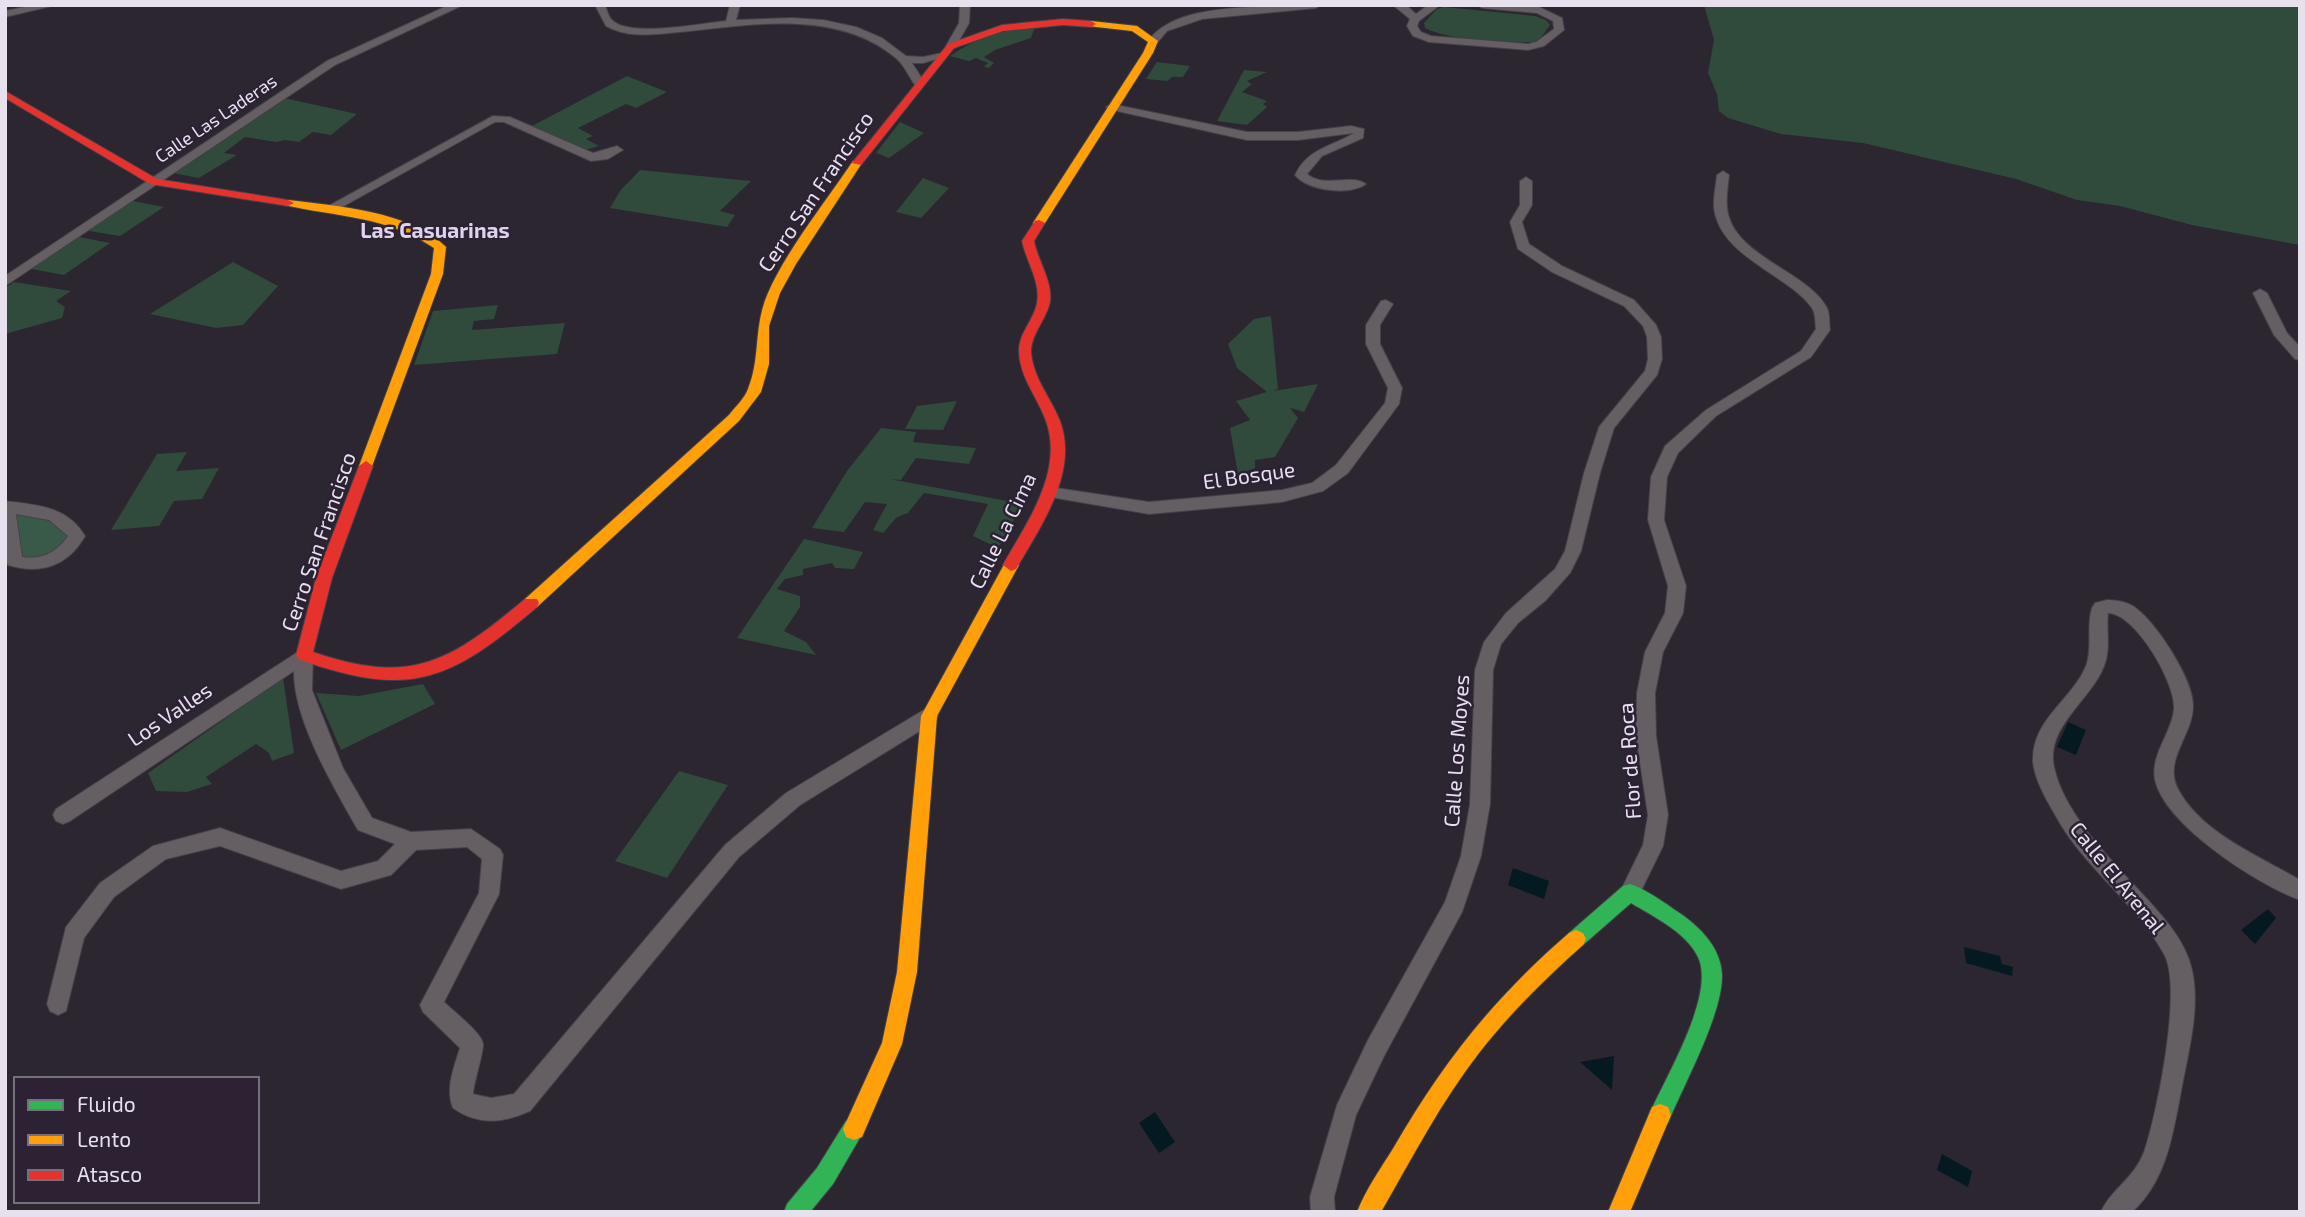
<svg xmlns="http://www.w3.org/2000/svg" width="2305" height="1217" font-family="'Exo 2',sans-serif">
<style>
.green{fill:#304a3c}
.forest{fill:#3a5a49}
.water{fill:#051a20}
.lines{fill:none;stroke-linecap:round;stroke-linejoin:round}
.street-casing{stroke:#45414a;stroke-width:2}
.fast-casing{stroke:#45414a;stroke-width:2}
.slow-casing{stroke:#45414a;stroke-width:2}
.jam-casing{stroke:#45414a;stroke-width:2}
.street{fill:#655e63;fill-rule:evenodd}
.fast{fill:#30b455;fill-rule:evenodd}
.slow{fill:#ff9f0a;fill-rule:evenodd}
.jam{fill:#e5322d;fill-rule:evenodd}
.labels{text-anchor:middle;stroke-width:5;stroke-linejoin:round;paint-order:stroke}
.far-street-label{font-size:18px;fill:#e7e0ed;stroke:#2c2234}
.street-label{font-size:21px;fill:#e7e0ed;stroke:#2c2234}
.far-quarter-label{font-size:21px;font-weight:bold;fill:#dfd2eb;stroke:#2c2234}
</style>
<rect width="100%" height="100%" fill="#2b2630"/>
<g class="green">
<path d="M1704,5H2300V245L2192,225L2120,206L2077,200L2016,179L1863,143L1781,134L1728,118L1719,111L1717,94L1708,73L1714,40Z"/>
<path d="M1444,7L1535,16L1546,20L1550,25L1540,39L1533,42C1503,42 1451,41 1425,28L1424,23L1437,9Z"/>
<path d="M1035,27L1031,38L995,50L984,57L994,63L989,68L984,67L988,63L976,58L969,61L950,56C976,38 1004,29 1035,27Z"/>
<path d="M1157,62L1190,66L1183,77H1172L1167,81L1146,79Z"/>
<path d="M1244,70L1267,72L1247,81L1252,84L1242,92L1267,101L1263,104L1267,107L1247,125L1217,121Z"/>
<path d="M627,76L667,92L636,108L626,104L578,128L593,136L586,139L599,146L585,150L530,127Z"/>
<path d="M284,98L357,114L331,135L313,132L299,142L285,140L276,142L245,137L224,153L237,155L199,178L173,173Z"/>
<path d="M900,122L924,133L889,158L876,153Z"/>
<path d="M640,170L751,181L720,211L735,215L727,227L610,208L620,191Z"/>
<path d="M923,178L949,188L921,218L896,212Z"/>
<path d="M128,200L164,207L120,236L83,230Z"/>
<path d="M74,236L110,243L64,275L26,268Z"/>
<path d="M233,262L278,286L243,325L216,328L150,314Z"/>
<path d="M14,282L71,291L56,301L65,307L62,318L5,334V288Z"/>
<path d="M498,305L494,319L474,321L472,330L565,323L557,354L414,365L433,311Z"/>
<path d="M1271,316L1278,389L1273,391L1318,384L1304,412L1290,408L1298,418L1275,457L1255,460V468L1247,471L1250,481L1240,486L1230,428L1250,420L1236,401L1267,392L1237,368L1228,344L1254,319Z"/>
<path d="M957,401L943,430L905,429L917,406Z"/>
<path d="M881,428L916,432L913,442L976,448L969,464L916,458L901,480L890,479L1023,504L998,548L973,536L988,504L924,493L908,513L897,517L883,533L873,530L887,504L865,502L844,532L812,528L847,471Z"/>
<path d="M187,452L176,471L219,468L202,499L174,501L159,526L111,530L157,454Z"/>
<path d="M804,539L863,552L854,569L835,568L832,563L803,569V575L785,579L777,589L800,596V607L784,631L806,642L816,655L737,638Z"/>
<path d="M283,678L294,753L272,761L269,753L256,744L206,777L212,784L187,792L156,791L148,773Z"/>
<path d="M423,684L435,704L341,750L316,693L359,696Z"/>
<path d="M679,771L728,785L667,878L615,861Z"/>
</g>
<path class="forest" d="M7,507L59,518L73,545L23,565Z"/>
<g class="water">
<path d="M2068,722L2086,730L2076,755L2057,747Z"/>
<path d="M1513,868L1549,881L1544,899L1508,885Z"/>
<path d="M2268,909L2276,918L2255,944L2241,930Z"/>
<path d="M1964,947L2000,956L2002,964L2013,967L2012,976L1966,963Z"/>
<path d="M1614,1056L1612,1090L1580,1062Z"/>
<path d="M1155,1112L1175,1142L1159,1153L1139,1123Z"/>
<path d="M1942,1154L1972,1171L1968,1187L1937,1170Z"/>
</g>
<g class="lines">
<g class="street-casing">
<g id="street">
<path d="M34,5H56L5,17V11Z"/>
<path d="M449,5H463L335,65L5,286V276L327,61Z"/>
<path d="M595,5H605C607,10 608,16 612,20C629,38 702,23 726,21L730,5H740L736,20L792,18L823,20L856,27L882,38L906,56L923,57L942,53L947,56L923,63H912L925,83L919,86L915,85C909,77 905,66 897,59C838,8 750,25 680,32C655,34 630,39 606,26Z"/>
<path d="M960,5H970L969,23L955,48L951,49L946,46L959,23Z"/>
<path d="M1282,5H1321L1316,8L1202,19L1167,31L1157,43L1148,41C1175,5 1240,9 1282,5Z"/>
<path d="M1393,5H1406L1416,14L1428,5H1440L1419,21L1417,26L1421,32L1431,36L1528,44L1536,42L1554,29L1553,21L1537,13L1482,8L1477,5L1539,7L1562,18L1564,30L1544,46L1528,50L1429,42L1413,36L1407,26L1410,19Z"/>
<path d="M1112,104L1247,132H1298L1351,126L1364,129L1363,138L1322,156L1307,174C1326,189 1350,173 1366,184C1350,196 1308,191 1295,175C1308,148 1331,147 1354,133L1298,140H1247L1108,109L1106,107Z"/>
<path d="M493,116L510,117L593,153L617,146L623,150L608,159L591,161L504,122H495L333,212H325L323,209Z"/>
<path d="M1723,171L1729,175C1728,185 1726,197 1727,207C1731,256 1808,271 1827,308C1830,314 1829,323 1830,330L1811,357L1716,416L1678,453L1667,477L1664,520L1686,586L1683,613L1663,652L1655,693L1656,736L1668,815L1663,846L1637,899L1630,901L1623,899L1620,892L1643,845L1648,815L1636,736L1637,693L1645,652L1665,613L1668,586L1648,520L1651,477L1665,446L1706,410L1801,351L1816,329C1815,323 1816,314 1812,308C1789,275 1720,257 1714,208C1713,198 1716,185 1717,175Z"/>
<path d="M1526,177L1532,181V205L1522,222L1529,244L1562,266L1634,300L1656,325L1661,337L1662,359L1657,375L1614,428L1600,473L1581,551L1570,573L1545,601L1518,623L1501,644L1493,670L1490,804L1481,856L1462,912L1384,1056L1356,1115L1334,1197L1335,1212H1311L1310,1197L1337,1105L1368,1040L1445,902L1461,856L1470,804L1475,670L1484,642L1506,613L1555,569L1565,551L1584,473L1599,427L1645,371L1648,359L1647,337L1643,326L1624,306L1552,272L1518,249L1510,222L1520,205V181Z"/>
<path d="M2260,289L2267,293L2287,333L2300,347V360L2295,359L2274,335L2253,293Z"/>
<path d="M1386,300L1393,304L1380,325V344L1402,388L1399,404L1348,473L1323,491L1282,502L1149,514L1050,497L1042,492L1050,487L1149,502L1282,490L1312,483L1336,465L1385,403L1388,388L1366,344V325L1381,301Z"/>
<path d="M5,501C37,505 67,506 85,536C68,566 41,575 8,565L5,559ZM16,514L49,520L68,536C57,552 42,560 22,557Z"/>
<path d="M2107,600C2116,600 2126,602 2133,606C2155,620 2193,679 2193,705C2194,733 2164,759 2177,787C2199,832 2259,856 2300,880V900C2258,885 2165,825 2155,780C2150,754 2172,733 2174,709C2176,683 2135,613 2108,613C2106,630 2111,649 2104,666C2092,699 2045,727 2054,767C2064,815 2115,864 2148,900C2165,919 2184,940 2191,966C2202,1007 2187,1056 2180,1097C2172,1139 2165,1182 2132,1212H2101C2110,1190 2134,1179 2144,1152C2157,1115 2183,987 2164,954C2138,906 2090,872 2061,825C2051,807 2035,783 2033,762C2031,720 2072,700 2086,666C2093,647 2086,627 2092,608L2095,603Z"/>
<path d="M304,648L310,650L313,655L312,690L343,768L372,818L411,832L471,829L500,849L503,855L499,894L444,1002C452,1010 483,1034 483,1044C484,1051 474,1081 473,1094L491,1098L514,1094L725,845L786,793L922,711L929,708L936,711L938,716L936,721L800,805L739,857L530,1111C503,1123 478,1126 453,1108C445,1089 454,1067 460,1048L423,1012L420,1005L479,893L482,859L467,847L416,850L391,875L341,889L220,846L166,859L114,897L84,938L66,1011L58,1015L50,1011L47,1004L66,927L100,883L153,846L220,828L341,871L378,861L395,844L358,830C334,788 293,719 294,671L70,821L63,824L56,821L53,815L56,809Z"/>
</g>
</g>
<g class="fast-casing">
<g id="fast">
<path d="M1630,884C1645,889 1659,899 1672,908C1696,923 1721,945 1722,975C1723,1014 1683,1086 1668,1123L1660,1126L1652,1123L1649,1115C1665,1078 1716,995 1698,957C1686,932 1654,917 1631,903L1583,945L1576,948L1569,945L1566,939L1569,933L1623,886Z"/>
<path d="M854,1118L862,1121L865,1129L833,1184L810,1212H784L787,1204L817,1168L846,1121Z"/>
</g>
</g>
<g class="slow-casing">
<g id="slow">
<path d="M1091,21L1137,26L1158,41L1153,53L1045,223L1035,225L1033,223L1143,53L1148,42L1132,31L1088,26L1086,24Z"/>
<path d="M853,161L862,163L796,264L780,293L769,326V364L761,392L739,421L537,607H525L523,603L525,599L729,415C735,407 745,398 748,389C761,357 753,327 768,293C786,251 827,200 853,161Z"/>
<path d="M288,200C336,206 410,211 446,247L443,274L371,469H361L359,466L431,274L434,248C387,216 337,217 284,205V201Z"/>
<path d="M1011,559L1019,565L937,716L917,972L902,1044L862,1137L854,1140L846,1137L843,1129L882,1043L897,972L921,716L1006,561Z"/>
<path d="M1576,930L1583,933L1586,939L1583,945C1546,978 1510,1013 1479,1053C1441,1102 1412,1158 1381,1212H1357C1366,1189 1381,1168 1394,1147C1444,1061 1494,998 1569,933Z"/>
<path d="M1660,1104L1668,1107L1671,1115L1630,1212H1608L1652,1107Z"/>
</g>
</g>
<g class="jam-casing">
<g id="jam">
<path d="M1063,19L1091,21L1096,24L1091,27L1063,25L1003,31L954,48L861,165L852,163L948,44L1002,25Z"/>
<path d="M5,91L157,179L288,200L294,203L288,206L150,184L5,98Z"/>
<path d="M1039,220L1045,223L1034,241C1038,261 1053,282 1050,302C1046,320 1031,334 1031,352C1033,378 1051,398 1060,421C1079,472 1041,526 1016,569L1011,571L1003,565C1027,522 1064,472 1046,421C1038,398 1020,378 1019,352C1018,334 1034,320 1037,303C1041,282 1026,261 1022,241L1035,221Z"/>
<path d="M366,461L373,466L332,578L313,652C411,686 450,662 525,599H537L539,603L537,607C449,682 410,699 298,659L296,655L316,578L359,466Z"/>
</g>
</g>
<use href="#street" class="street"/>
<use href="#fast" class="fast"/>
<use href="#slow" class="slow"/>
<use href="#jam" class="jam"/>
</g>
<g class="labels">
<g class="far-street-label">
<text transform="translate(216 119) rotate(-34)" y="6">Calle Las Laderas</text>
</g>
<g class="street-label">
<text transform="translate(816 192) rotate(-56)" y="7">Cerro San Francisco</text>
<text transform="translate(1249 476) rotate(-8)" y="7">El Bosque</text>
<text transform="translate(1003 531) rotate(-64)" y="7">Calle La Cima</text>
<text transform="translate(319 542) rotate(-71)" y="7">Cerro San Francisco</text>
<text transform="translate(170 715) rotate(-34)" y="7">Los Valles</text>
<text transform="translate(1457 751) rotate(-86)" y="7">Calle Los Moyes</text>
<text transform="translate(1630 761) rotate(-94)" y="7">Flor de Roca</text>
<text transform="translate(2117 878) rotate(51)" y="7">Calle El Arenal</text>
</g>
<g class="far-quarter-label">
<text x="435" y="238">Las Casuarinas</text>
</g>
</g>
<rect width="2305" height="1217" fill="none" stroke="#e7e0ed" stroke-width="14"/>
<rect x="14" y="1077" width="245" height="126" fill="#2c2234" stroke="#776e7e" stroke-width="2"/>
<rect x="28" y="1100" width="35" height="10" fill="#30b455" stroke="#776e7e" stroke-width="2"/>
<text x="77" y="1112" font-size="21" fill="#e7e0ed">Fluido</text>
<rect x="28" y="1135" width="35" height="10" fill="#ff9f0a" stroke="#776e7e" stroke-width="2"/>
<text x="77" y="1147" font-size="21" fill="#e7e0ed">Lento</text>
<rect x="28" y="1170" width="35" height="10" fill="#e5322d" stroke="#776e7e" stroke-width="2"/>
<text x="77" y="1182" font-size="21" fill="#e7e0ed">Atasco</text>
</svg>
